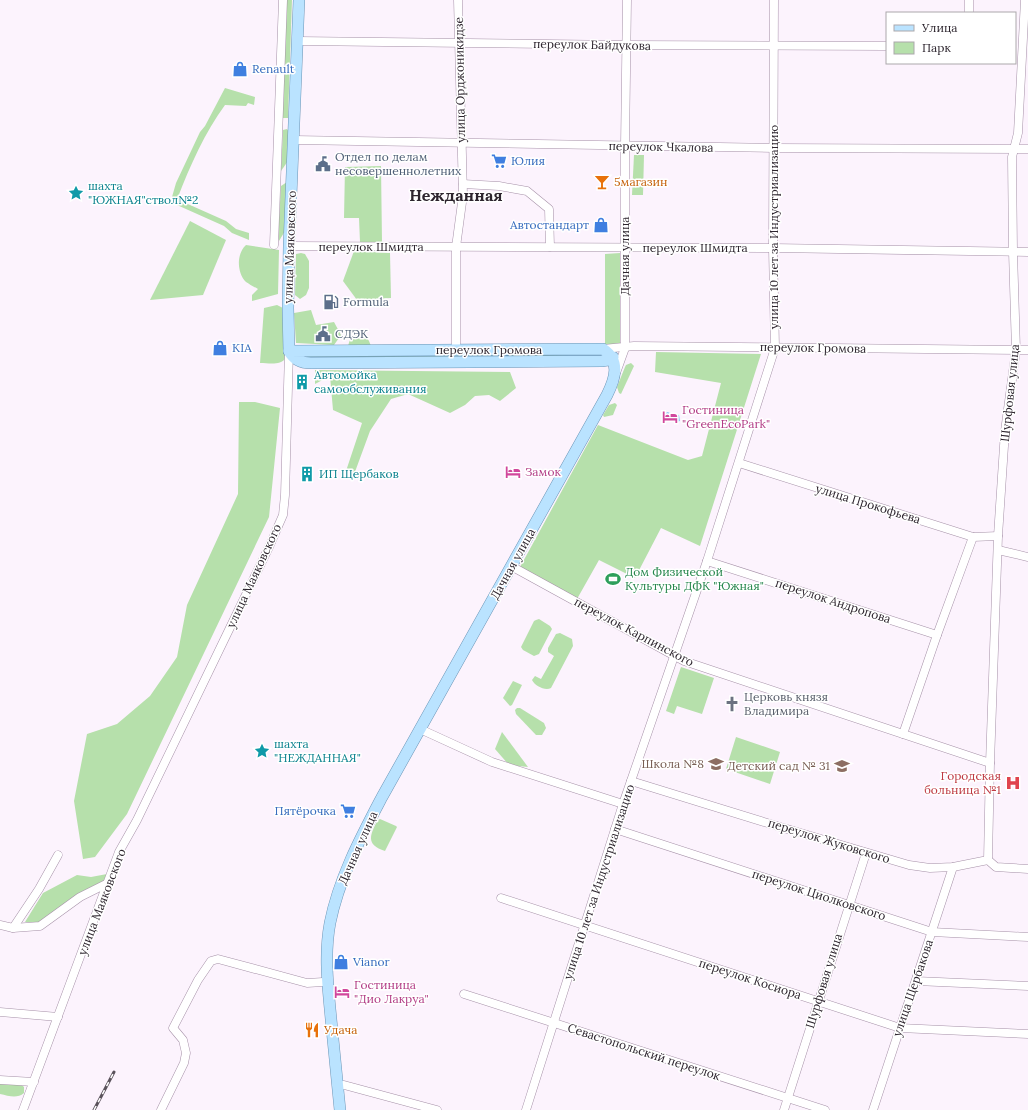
<svg xmlns="http://www.w3.org/2000/svg" width="1028" height="1110" font-family="Lora,serif">
<style>
.green{fill:#b6e0ab}
.water{fill:#87cbf4}
.lines{fill:none;stroke-linecap:round;stroke-linejoin:round}
.minor-casing{stroke:#a691a8;stroke-width:9}
.major-casing{stroke:#6b95b6;stroke-width:12}
.minor{stroke:#fff;stroke-width:8}
.major{stroke:#bae3ff;stroke-width:11}
.rail-casing{stroke:#5a525b;stroke-width:3}
.rail{stroke:#fff;stroke-width:1.5;stroke-dasharray:4.5;stroke-linecap:butt}
.labels{text-anchor:middle;stroke-width:3;stroke-linejoin:round;paint-order:stroke}
.street-label{font-size:12px;fill:#2d252e;stroke:#fff}
.shop-label{font-size:12px;fill:#366cbe;stroke:#fff;text-anchor:start}
.service-label{font-size:12px;fill:#4e5e75;stroke:#fff;text-anchor:start}
.food-label{font-size:12px;fill:#c56008;stroke:#fff;text-anchor:start}
.culture-label{font-size:12px;fill:#0d838f;stroke:#fff;text-anchor:start}
.hotel-label{font-size:12px;fill:#b23c85;stroke:#fff;text-anchor:start}
.leisure-label{font-size:12px;fill:#27864d;stroke:#fff;text-anchor:start}
.worship-label{font-size:12px;fill:#5b616d;stroke:#fff;text-anchor:start}
.education-label{font-size:12px;fill:#785e54;stroke:#fff;text-anchor:end}
.health-label{font-size:12px;fill:#be3a42;stroke:#fff;text-anchor:end}
.district-label{font-size:16px;font-weight:bold;fill:#2d252e;stroke:#fff}
</style>
<rect width="100%" height="100%" fill="#fcf3fd"/>
<g class="green">
<path d="M287,0H292L288,118H282Z"/>
<path d="M225,88L255,97L254,105L248,103L246,106L225,105C205,132 190,166 178,197L181,201L226,221L236,229L249,233V240L232,233L224,226L177,205L172,197L176,183L200,132L205,126Z"/>
<path d="M287,129L289,132L288,161L281,171L283,130Z"/>
<path d="M634,155H644L643,195H632Z"/>
<path d="M381,166L382,242H360L359,218H344L345,167Z"/>
<path d="M287,182L285,231L279,241L278,236L281,186Z"/>
<path d="M190,221L226,240L203,295L150,300Z"/>
<path d="M246,245L279,250L278,294L252,301V295L258,289C254,287 249,284 246,282C237,273 236,254 246,245Z"/>
<path d="M354,251L390,253L391,298L357,300L343,281Z"/>
<path d="M301,253L305,254L309,261V288L306,295L300,299L295,295L296,254Z"/>
<path d="M620,253V344H605V254Z"/>
<path d="M277,305L283,308V342L286,358C280,366 269,363 260,363L264,308Z"/>
<path d="M311,310L316,325L334,322L341,335L334,345L296,343L294,313Z"/>
<path d="M358,334H364L369,341L371,346H348L351,336Z"/>
<path d="M600,352V357L307,359V354Z"/>
<path d="M656,352L761,354L700,546L661,528L635,578L599,560L577,599L520,567L598,425L688,460L702,456L721,383L655,372Z"/>
<path d="M631,363L634,366L621,394L619,393L617,387L625,367L626,365Z"/>
<path d="M315,370L510,372L516,388L500,401L489,395L475,396L465,405L450,413L408,394L391,399L370,431L352,480L346,471L362,423L333,410L330,376L315,384Z"/>
<path d="M239,402H255L280,408L269,517L127,814L95,857L83,859L74,801L87,734L117,724L150,696L177,657L187,605L238,494Z"/>
<path d="M615,403L617,405L613,415L604,417L603,415L609,405Z"/>
<path d="M539,619L550,626L552,629L539,654L534,656L523,650L521,647L534,621L536,620Z"/>
<path d="M560,633L572,639L573,646L551,688C545,691 535,686 532,680L535,676L541,679L554,656L548,652V648L556,634Z"/>
<path d="M681,667L714,678L702,714L677,706L674,714L666,711Z"/>
<path d="M513,681L522,685L512,705L510,706L503,698Z"/>
<path d="M517,708H520L544,723L546,728L542,735H536L516,714L515,710Z"/>
<path d="M502,732L528,767L509,765L495,749Z"/>
<path d="M736,737L780,752L770,784L726,769Z"/>
<path d="M380,819L396,826L397,827L385,851C365,845 370,834 378,820Z"/>
<path d="M107,874L103,882L77,895L37,923L25,922L43,893L77,875L91,877Z"/>
<path d="M0,1082L21,1084L24,1087V1093C17,1099 9,1096 0,1094Z"/>
</g>
<path class="water" d="M667,412L679,415L680,421L676,422L673,419H668L667,417L664,416Z"/>
<g class="lines">
<g class="minor-casing">
<g id="minor">
<path d="M969,0V13"/>
<path d="M298,41L627,45L887,46"/>
<path d="M294,140L774,148L1028,149"/>
<path d="M463,184L499,186L527,191L549,209L550,247"/>
<path d="M274,245L283,0"/>
<path d="M289,246L773,248L1028,252"/>
<path d="M603,349L634,346L1028,350"/>
<path d="M456,350V247L463,195L458,0"/>
<path d="M616,373L625,348V146L627,0"/>
<path d="M739,463L973,537L998,536"/>
<path d="M998,550L1028,557"/>
<path d="M707,561L937,635"/>
<path d="M511,566L684,661L990,763"/>
<path d="M420,729L492,762L623,804"/>
<path d="M903,734L937,635L973,537"/>
<path d="M631,781L777,826L909,865L930,868L953,867L988,860L996,867L1028,869"/>
<path d="M615,829L932,932L1028,937"/>
<path d="M988,860L990,763L998,536L1005,431L1016,350L1013,252L1012,157L1018,133L1025,0"/>
<path d="M501,898L900,1028L1028,1034"/>
<path d="M0,925L13,928L40,926L80,897L108,883"/>
<path d="M13,928L39,889L58,855"/>
<path d="M916,981L1028,986"/>
<path d="M464,994L825,1110"/>
<path d="M0,1012L58,1017"/>
<path d="M0,1080L34,1082"/>
<path d="M337,1086L344,1085L437,1110"/>
<path d="M23,1110L119,852L137,820L269,547L283,515L285,495L289,351"/>
<path d="M161,1110L184,1063L186,1053L183,1040L173,1028L198,980L211,961L218,959L307,983L323,982"/>
<path d="M526,1110L623,804L707,561L775,348L773,248L774,0"/>
<path d="M784,1110L866,853"/>
<path d="M873,1110L953,867"/>
</g>
</g>
<g class="major-casing">
<g id="major">
<path d="M289,351L288,308L289,246L299,0"/>
<path d="M340,1110C337,1080 334,1050 331,1019C328,987 324,955 330,923C339,878 361,837 382,797L607,395C615,379 621,361 603,349L289,351C294,360 301,363 311,363L602,361L608,360L613,357"/>
</g>
</g>
<use href="#minor" class="minor"/>
<use href="#major" class="major"/>
<g class="rail-casing">
<path id="rail" d="M94,1110L114,1072"/>
</g>
<use href="#rail" class="rail"/>
</g>
<defs>
<g id="shop-bare" transform="scale(1.2)"><path d="M-5-2.5h2.3a2.7 3.5 0 0 1 5.4 0H5L5.5 6h-11ZM-1.5-2.5h3a1.5 2.3 0 0 0-3 0Z" fill="#3f7fe0" stroke="#fff" stroke-width="2.5" paint-order="stroke"/></g>
<g id="supermarket-bare" transform="scale(1.2)"><path d="M-6-5.5h2.5l.6 2H6L4.5 2H-2.5L-4.4-4H-6ZM-1.5 3.2a1.3 1.3 0 1 0 .1 0ZM3 3.2a1.3 1.3 0 1 0 .1 0Z" fill="#3f7fe0" stroke="#fff" stroke-width="2.5" paint-order="stroke"/></g>
<g id="civic-bare" transform="scale(1.2)"><path d="M-.6-6.5H3V-4.5H.6V-3L4-1V1h2V6H-6V1h2V-1L-.6-3ZM-1.2 2.5V6h2.4V2.5Z" fill="#5c6f8a" stroke="#fff" stroke-width="2.5" paint-order="stroke"/></g>
<g id="bar-bare" transform="scale(1.2)"><path d="M-6-5H6L.8 .8V4.5H3.5V6h-7V4.5H-.8V.8Z" fill="#e8710a" stroke="#fff" stroke-width="2.5" paint-order="stroke"/></g>
<g id="sight-bare" transform="scale(1.2)"><path d="M0-6L1.8-2.2L6-1.7L2.9 1.2L3.7 5.4L0 3.3L-3.7 5.4L-2.9 1.2L-6-1.7L-1.8-2.2Z" fill="#0f9aa8" stroke="#fff" stroke-width="2.5" paint-order="stroke"/></g>
<g id="fuel-bare" transform="scale(1.2)"><path d="M-5.5-6h7V0h2V4h1.3V-2.5L3-4.5l.8-.8L6-3V5H2.5V1h-1V6h-7ZM-4.2-4.7v3.2H.2V-4.7Z" fill="#5c6f8a" stroke="#fff" stroke-width="2.5" paint-order="stroke"/></g>
<g id="building-bare" transform="scale(1.2)"><path d="M-4-6H4V6H1V3H-1V6H-4ZM-2.5-4.3h1.7v1.8h-1.7ZM.8-4.3h1.7v1.8H.8ZM-2.5-1h1.7V.8h-1.7ZM.8-1h1.7V.8H.8Z" fill="#0f9aa8" stroke="#fff" stroke-width="2.5" paint-order="stroke"/></g>
<g id="hotel-bare" transform="scale(1.2)"><path d="M-6-4.5h1.5V1H6V5H4.5V3h-9V5H-6ZM-4 0a1.8 1.8 0 1 1 3.6 0ZM.5 0V-2.5h3Q6-2.5 6 0Z" fill="#d1479c" stroke="#fff" stroke-width="2.5" paint-order="stroke"/></g>
<g id="stadium-bare" transform="scale(1.2)"><path d="M0-5a6.5 5 0 1 0 0 10a6.5 5 0 1 0 0-10ZM-3.5-1.8h7v3.6h-7Z" fill="#2e9e5b" stroke="#fff" stroke-width="2.5" paint-order="stroke"/></g>
<g id="church-bare" transform="scale(1.2)"><path d="M-1.2-6h2.4v3.5h3.3v2.4h-3.3V6h-2.4V-.1h-3.3v-2.4h3.3Z" fill="#6b7280" stroke="#fff" stroke-width="2.5" paint-order="stroke"/></g>
<g id="school-bare" transform="scale(1.2)"><path d="M0-5L7-2L0 1L-7-2ZM-4 1L0 2.5L4 1V4Q0 6-4 4Z" fill="#8d6e63" stroke="#fff" stroke-width="2.5" paint-order="stroke"/></g>
<g id="hospital-bare" transform="scale(1.2)"><path d="M-5-5h3v3.5h4V-5h3V5h-3V1.5h-4V5h-3Z" fill="#e0444e" stroke="#fff" stroke-width="2.5" paint-order="stroke"/></g>
<g id="restaurant-bare" transform="scale(1.2)"><path d="M-5-6h1v4h1v-4h1v4h1v-4h1v5L-1.5 .5V6h-2V.5L-5-1ZM5-6V6H3V1.5H1.5Q1.5-4 5-6Z" fill="#e8710a" stroke="#fff" stroke-width="2.5" paint-order="stroke"/></g>
</defs>
<g fill-rule="evenodd">
<use href="#shop-bare" x="240" y="69"/>
<use href="#supermarket-bare" x="499" y="161"/>
<use href="#civic-bare" x="323" y="164"/>
<use href="#bar-bare" x="602" y="182"/>
<use href="#sight-bare" x="76" y="193"/>
<use href="#shop-bare" x="601" y="225"/>
<use href="#fuel-bare" x="331" y="302"/>
<use href="#civic-bare" x="323" y="334"/>
<use href="#shop-bare" x="220" y="348"/>
<use href="#building-bare" x="302" y="382"/>
<use href="#hotel-bare" x="670" y="417"/>
<use href="#hotel-bare" x="513" y="472"/>
<use href="#building-bare" x="307" y="474"/>
<use href="#stadium-bare" x="613" y="579"/>
<use href="#church-bare" x="732" y="704"/>
<use href="#sight-bare" x="262" y="751"/>
<use href="#school-bare" x="716" y="764"/>
<use href="#school-bare" x="842" y="766"/>
<use href="#hospital-bare" x="1013" y="783"/>
<use href="#supermarket-bare" x="348" y="811"/>
<use href="#shop-bare" x="341" y="962"/>
<use href="#hotel-bare" x="342" y="992"/>
<use href="#restaurant-bare" x="312" y="1030"/>
</g>
<g class="labels">
<g class="street-label">
<text transform="translate(592 45) rotate(1)" y="4">переулок Байдукова</text>
<text transform="translate(460 80) rotate(-91)" y="4">улица Орджоникидзе</text>
<text transform="translate(661 147) rotate(1)" y="4">переулок Чкалова</text>
<text transform="translate(774 227) rotate(-90)" y="4">улица 10 лет за Индустриализацию</text>
<text transform="translate(290 247) rotate(-88)" y="4">улица Маяковского</text>
<text x="371" y="251">переулок Шмидта</text>
<text x="695" y="252">переулок Шмидта</text>
<text transform="translate(625 256) rotate(-90)" y="4">Дачная улица</text>
<text transform="translate(813 348) rotate(1)" y="4">переулок Громова</text>
<text x="489" y="354">переулок Громова</text>
<text transform="translate(1010 393) rotate(-84)" y="4">Шурфовая улица</text>
<text transform="translate(868 504) rotate(17)" y="4">улица Прокофьева</text>
<text transform="translate(513 564) rotate(-61)" y="4">Дачная улица</text>
<text transform="translate(254 576) rotate(-65)" y="4">улица Маяковского</text>
<text transform="translate(833 601) rotate(18)" y="4">переулок Андропова</text>
<text transform="translate(634 632) rotate(28)" y="4">переулок Карпинского</text>
<text transform="translate(829 841) rotate(17)" y="4">переулок Жуковского</text>
<text transform="translate(358 848) rotate(-66)" y="4">Дачная улица</text>
<text transform="translate(599 882) rotate(-72)" y="4">улица 10 лет за Индустриализацию</text>
<text transform="translate(819 895) rotate(18)" y="4">переулок Циолковского</text>
<text transform="translate(102 902) rotate(-69)" y="4">улица Маяковского</text>
<text transform="translate(750 979) rotate(18)" y="4">переулок Косиора</text>
<text transform="translate(824 981) rotate(-73)" y="4">Шурфовая улица</text>
<text transform="translate(913 988) rotate(-71)" y="4">улица Щербакова</text>
<text transform="translate(644 1052) rotate(18)" y="4">Севастопольский переулок</text>
</g>
<g class="shop-label">
<text x="252" y="73">Renault</text>
<text x="511" y="165">Юлия</text>
<text x="589" y="229" text-anchor="end">Автостандарт</text>
<text x="232" y="352">KIA</text>
<text x="336" y="815" text-anchor="end">Пятёрочка</text>
<text x="353" y="966">Vianor</text>
</g>
<g class="service-label">
<text x="335" y="161">Отдел по делам<tspan x="335" dy="14">несовершеннолетних</tspan></text>
<text x="343" y="306">Formula</text>
<text x="335" y="338">СДЭК</text>
</g>
<g class="food-label">
<text x="614" y="186">5магазин</text>
<text x="324" y="1034">Удача</text>
</g>
<g class="culture-label">
<text x="88" y="190">шахта<tspan x="88" dy="14">"ЮЖНАЯ"ствол№2</tspan></text>
<text x="314" y="379">Автомойка<tspan x="314" dy="14">самообслуживания</tspan></text>
<text x="319" y="478">ИП Щербаков</text>
<text x="274" y="748">шахта<tspan x="274" dy="14">"НЕЖДАННАЯ"</tspan></text>
</g>
<g class="hotel-label">
<text x="682" y="414">Гостиница<tspan x="682" dy="14">"GreenEcoPark"</tspan></text>
<text x="525" y="476">Замок</text>
<text x="354" y="989">Гостиница<tspan x="354" dy="14">"Дио Лакруа"</tspan></text>
</g>
<g class="leisure-label">
<text x="625" y="576">Дом Физической<tspan x="625" dy="14">Культуры ДФК "Южная"</tspan></text>
</g>
<g class="worship-label">
<text x="744" y="701">Церковь князя<tspan x="744" dy="14">Владимира</tspan></text>
</g>
<g class="education-label">
<text x="704" y="768">Школа №8</text>
<text x="830" y="770">Детский сад № 31</text>
</g>
<g class="health-label">
<text x="1001" y="780">Городская<tspan x="1001" dy="14">больница №1</tspan></text>
</g>
<g class="district-label">
<text x="456" y="201">Нежданная</text>
</g>
</g>
<rect x="886" y="12" width="130" height="52" fill="#ffffff" stroke="#aba8ab"/>
<rect x="894" y="25" width="20" height="6" fill="#bae3ff" stroke="#aba8ab"/>
<text x="922" y="32" font-size="12" fill="#2d252e">Улица</text>
<rect x="894" y="42" width="20" height="12" fill="#b6e0ab" stroke="#aba8ab"/>
<text x="922" y="52" font-size="12" fill="#2d252e">Парк</text>
</svg>
